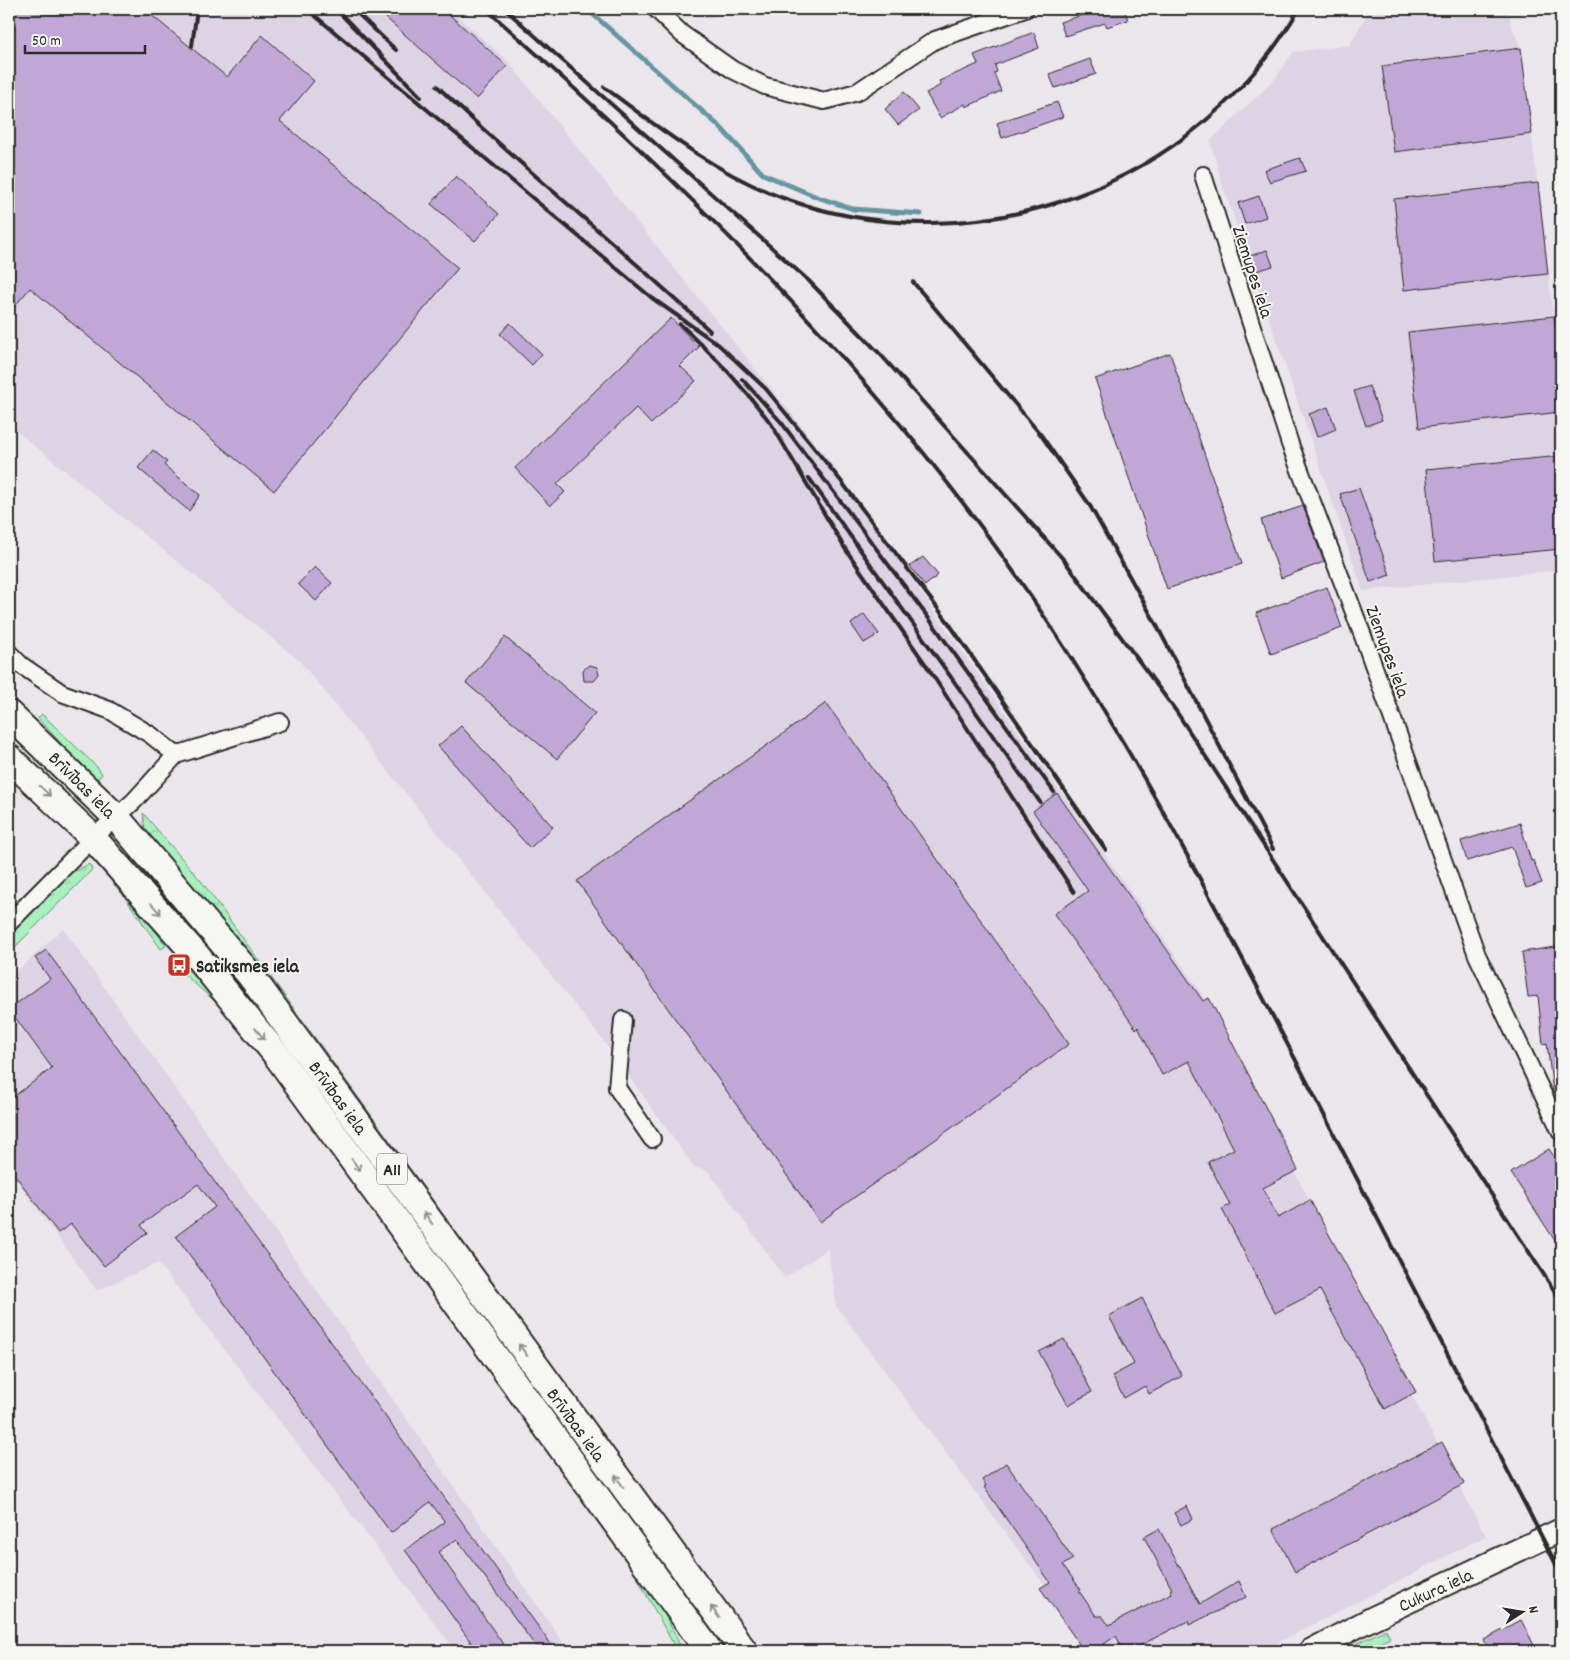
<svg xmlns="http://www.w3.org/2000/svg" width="1570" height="1660" font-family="Dekko,sans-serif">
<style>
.built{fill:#ded3e5}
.grass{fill:url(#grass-tufts);stroke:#6a8e74}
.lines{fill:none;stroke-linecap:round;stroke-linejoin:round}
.stream{stroke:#6695a0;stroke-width:5}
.building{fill:#c0a7d5;stroke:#2b2b2b}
.minor-casing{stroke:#2b2b2b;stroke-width:20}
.secondary-casing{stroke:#2b2b2b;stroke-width:26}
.trunk-casing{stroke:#2b2b2b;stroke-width:30}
.minor{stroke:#f6f6f2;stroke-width:16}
.secondary{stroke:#f6f6f2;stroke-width:22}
.trunk{stroke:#f6f6f2;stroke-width:26}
.rail{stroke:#2b2b2b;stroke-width:4}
.oneway{stroke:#90908e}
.labels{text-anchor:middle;stroke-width:4;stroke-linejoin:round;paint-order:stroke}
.shield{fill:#f6f6f2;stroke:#686867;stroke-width:1}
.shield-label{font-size:18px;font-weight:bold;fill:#2b2b2b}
.street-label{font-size:19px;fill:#2b2b2b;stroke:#f6f6f2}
.poi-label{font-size:19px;font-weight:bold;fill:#2b2b2b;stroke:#f6f6f2;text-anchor:start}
</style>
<defs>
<pattern id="grass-tufts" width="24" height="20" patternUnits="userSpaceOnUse" patternTransform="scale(1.25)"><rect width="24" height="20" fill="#a8f0bd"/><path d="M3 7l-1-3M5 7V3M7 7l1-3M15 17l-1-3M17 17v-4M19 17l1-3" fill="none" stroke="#91cea3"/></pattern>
</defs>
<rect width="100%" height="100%" fill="#ebe6ec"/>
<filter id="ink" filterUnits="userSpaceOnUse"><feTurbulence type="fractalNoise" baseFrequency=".02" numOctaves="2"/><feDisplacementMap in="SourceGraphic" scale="10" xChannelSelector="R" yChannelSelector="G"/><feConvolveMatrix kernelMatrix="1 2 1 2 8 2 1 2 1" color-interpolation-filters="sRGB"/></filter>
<g filter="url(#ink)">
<g class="built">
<path d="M9,9H449L507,60L827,458L1198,988L1486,1536L1262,1651H1094L836,1306L828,1249L785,1278L708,1171L694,1167L602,1039L300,661L9,425Z"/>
<path d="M692,9H742L704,19Z"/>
<path d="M1369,9H1509L1511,25L1521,48L1561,378V570L1363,591L1222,183L1210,141L1275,79L1293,52L1350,45Z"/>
<path d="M63,928L569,1651H456L158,1263L97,1291L9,1170V979Z"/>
</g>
<g class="grass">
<path d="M42,714L98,768L102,774L99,778L93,779L38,718Z"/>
<path d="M143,813L202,882L760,1651H755L217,917L145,831Z"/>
<path d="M89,864L92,869L90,872L11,951L10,934L71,873Z"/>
<path d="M107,872L130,893L166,946L161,949Z"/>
<path d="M182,965L222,1000L650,1585L683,1651H677L633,1570L376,1212L272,1072L220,1006L178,969Z"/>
<path d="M1386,1629L1390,1638L1363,1651H1342Z"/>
</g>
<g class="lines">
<path class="stream" d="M587,9L720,127L763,174L817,197L853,209L921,214"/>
</g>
<g class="building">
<path d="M9,9H144L227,77L262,35L314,81L280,121L458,268L274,491L30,288L9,313Z"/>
<path d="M376,9H443L507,66L477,99Z"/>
<path d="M1102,9H1124L1128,20L1107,27L1105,23L1065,36L1060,22Z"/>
<path d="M1034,32L1039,48L995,65L997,72L994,73L1001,91L966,107L965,104L940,118L926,93L941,85L939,81L978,64L974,55Z"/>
<path d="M1521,48L1532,134L1394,152L1382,66Z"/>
<path d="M1090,59L1096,74L1055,88L1049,74Z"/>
<path d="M904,92L919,110L898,125L885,109Z"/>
<path d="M1057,102L1063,117L1002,138L997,123Z"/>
<path d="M1300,158L1306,171L1270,182L1264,170Z"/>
<path d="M456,176L499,214L475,241L431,204Z"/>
<path d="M1538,183L1548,274L1404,290L1394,199Z"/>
<path d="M1259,196L1266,217L1245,224L1238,203Z"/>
<path d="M1267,250L1273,266L1250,273L1244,258Z"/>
<path d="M1554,316L1561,378V412L1419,428L1408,332Z"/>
<path d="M671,318L699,347L680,366L696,381L651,424L636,408L557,484L565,492L550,506L515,468Z"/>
<path d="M510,323L542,354L532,365L500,334Z"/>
<path d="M1170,353L1242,564L1167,589L1095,379Z"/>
<path d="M1369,386L1382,420L1366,426L1354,391Z"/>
<path d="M1328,407L1336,429L1317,437L1309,414Z"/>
<path d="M153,450L167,462L164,465L200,495L189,511L138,468Z"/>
<path d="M1561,456V549L1435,561L1426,469Z"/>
<path d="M1359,488L1390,575L1370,582L1340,494Z"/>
<path d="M1303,506L1324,562L1281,578L1261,520Z"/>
<path d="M923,557L938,575L925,586L910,566Z"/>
<path d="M315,567L332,583L316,601L298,584Z"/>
<path d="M1327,587L1342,628L1271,654L1256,613Z"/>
<path d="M864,614L879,634L864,643L851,624Z"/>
<path d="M505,637L595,713L557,759L466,683Z"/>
<path d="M589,665L597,667L599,675L594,681H584L583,670Z"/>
<path d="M826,703L1069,1044L820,1222L577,881Z"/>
<path d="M461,726L553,827L530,848L438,746Z"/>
<path d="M1057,793L1203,1001L1209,998L1298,1170L1263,1188L1278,1218L1310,1200L1416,1392L1385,1409L1320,1290L1275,1313L1222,1209L1230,1205L1208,1162L1234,1149L1189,1061L1162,1075L1138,1027L1136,1029L1054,914L1088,891L1033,811Z"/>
<path d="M1520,823L1531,861L1533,860L1542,883L1526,888L1512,847L1467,861L1461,841Z"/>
<path d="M1561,946V1092L1553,1093L1547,1043L1543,1044L1538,996L1528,997L1522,952Z"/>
<path d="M46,950L556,1651H539L457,1539L438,1552L508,1651H477L405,1550L445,1522L430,1502L391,1533L176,1236L215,1207L198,1184L141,1225L147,1233L104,1266L71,1224L58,1233L9,1167V1100L52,1068L9,1009L50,979L35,958Z"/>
<path d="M1549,1149L1561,1168V1250L1511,1173Z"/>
<path d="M1142,1298L1182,1376L1149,1394L1145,1386L1124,1398L1112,1376L1134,1364L1109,1316Z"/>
<path d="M1064,1339L1092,1392L1068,1405L1039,1352Z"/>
<path d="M1442,1442L1464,1484L1295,1572L1273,1529Z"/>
<path d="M1006,1463L1073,1559L1063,1565L1081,1590L1079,1591L1096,1616H1102L1109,1625L1172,1593L1170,1590L1172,1589L1144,1537L1159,1529L1200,1604L1239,1581L1246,1597L1189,1625L1188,1621L1129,1651H1124L1116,1636L1098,1648L1096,1645L1084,1651L1040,1588L1050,1582L984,1487L986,1486L982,1480Z"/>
<path d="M1187,1506L1193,1519L1181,1525L1174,1513Z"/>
<path d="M1521,1620L1537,1651H1490L1484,1640Z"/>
</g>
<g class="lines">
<g class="minor-casing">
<g id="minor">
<path d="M656,9L682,34L733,70L765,86L824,101L857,92L935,40L1025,9"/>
<path d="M1203,175L1290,444L1363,636L1477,955L1561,1132"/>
<path d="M9,653L21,665L62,693L109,710L151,735L176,755"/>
<path d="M9,923L93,838L134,801L176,755L280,722"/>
<path d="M623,1020L617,1088L652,1139"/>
</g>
</g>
<g class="secondary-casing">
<path id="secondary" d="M1310,1651L1373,1618L1561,1530"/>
</g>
<g class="trunk-casing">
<g id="trunk">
<path d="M9,714L116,817L250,975L744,1651"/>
<path d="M9,758L93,838L196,955L275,1053L709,1651"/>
</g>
</g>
<use href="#minor" class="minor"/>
<use href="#secondary" class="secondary"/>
<use href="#trunk" class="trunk"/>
<g class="rail">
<path d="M307,9L652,298L719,345L766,389L841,481L948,622L1106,850"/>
<path d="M336,9L421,97"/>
<path d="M353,9L396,50"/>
<path d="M486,9C676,177 858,354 1006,561C1122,724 1213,901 1305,1078C1390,1243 1476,1409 1561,1574"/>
<path d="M505,9L809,281L881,355L1064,560L1176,711L1561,1301"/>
<path d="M192,46L197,9"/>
<path d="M437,86C525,171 621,247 710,331"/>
<path d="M604,87C660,129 717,174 783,198C977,268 1196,187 1299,9"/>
<path d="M913,282L1041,435L1089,504L1156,624L1273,849"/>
<path d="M680,324C713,354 745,389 772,425L844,547L926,665L1074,892"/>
<path d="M742,379L781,422L930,620L1054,792"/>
<path d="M809,478L1040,802"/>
</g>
</g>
<defs><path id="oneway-shaft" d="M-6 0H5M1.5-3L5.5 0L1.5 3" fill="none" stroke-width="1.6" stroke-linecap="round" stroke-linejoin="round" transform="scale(1.25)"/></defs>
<g class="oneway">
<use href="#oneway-shaft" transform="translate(45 791) rotate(43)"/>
<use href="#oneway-shaft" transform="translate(156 909) rotate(48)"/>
<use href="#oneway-shaft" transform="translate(260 1034) rotate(51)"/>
<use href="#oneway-shaft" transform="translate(356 1165) rotate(54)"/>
<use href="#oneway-shaft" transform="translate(428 1218) rotate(-126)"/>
<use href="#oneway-shaft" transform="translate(523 1350) rotate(-126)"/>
<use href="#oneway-shaft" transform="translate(619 1481) rotate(-126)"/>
<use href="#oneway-shaft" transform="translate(715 1612) rotate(-126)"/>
</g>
</g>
<defs>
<g id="bus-square" transform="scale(1.25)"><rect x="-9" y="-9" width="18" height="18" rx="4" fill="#c8321e" stroke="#f6f6f2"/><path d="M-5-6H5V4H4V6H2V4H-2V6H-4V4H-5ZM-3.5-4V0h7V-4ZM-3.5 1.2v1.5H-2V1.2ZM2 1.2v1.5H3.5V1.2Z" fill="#fff"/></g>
</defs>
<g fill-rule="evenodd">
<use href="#bus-square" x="179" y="965"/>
</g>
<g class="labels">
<rect class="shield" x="377" y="1153.5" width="30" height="31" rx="4"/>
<g class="shield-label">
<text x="392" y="1175">A11</text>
</g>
<g class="street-label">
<text transform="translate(1254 271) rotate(72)" y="7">Ziemupes iela</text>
<text transform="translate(1389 651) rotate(70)" y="7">Ziemupes iela</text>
<text transform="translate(83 784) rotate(45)" y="7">Brīvības iela</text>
<text transform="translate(339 1097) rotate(54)" y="7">Brīvības iela</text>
<text transform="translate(577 1424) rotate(54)" y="7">Brīvības iela</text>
<text transform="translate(1435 1589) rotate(-25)" y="7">Cukura iela</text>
</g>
<g class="poi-label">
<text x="196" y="972">Satiksmes iela</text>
</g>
</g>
<rect width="1570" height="1660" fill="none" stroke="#f6f6f2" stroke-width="30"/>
<rect x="15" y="15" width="1540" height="1630" fill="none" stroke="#2b2b2b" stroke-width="2" filter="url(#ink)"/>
<g transform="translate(1522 1612) rotate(78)" stroke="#f6f6f2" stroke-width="4" paint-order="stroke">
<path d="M0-4L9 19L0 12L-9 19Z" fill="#2b2b2b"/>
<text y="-8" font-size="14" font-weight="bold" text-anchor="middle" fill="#2b2b2b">N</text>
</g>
<path d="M25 45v8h120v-8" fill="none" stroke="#2b2b2b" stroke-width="2.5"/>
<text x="32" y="45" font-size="15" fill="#2b2b2b" stroke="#f6f6f2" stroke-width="4" paint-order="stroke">50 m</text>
</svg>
